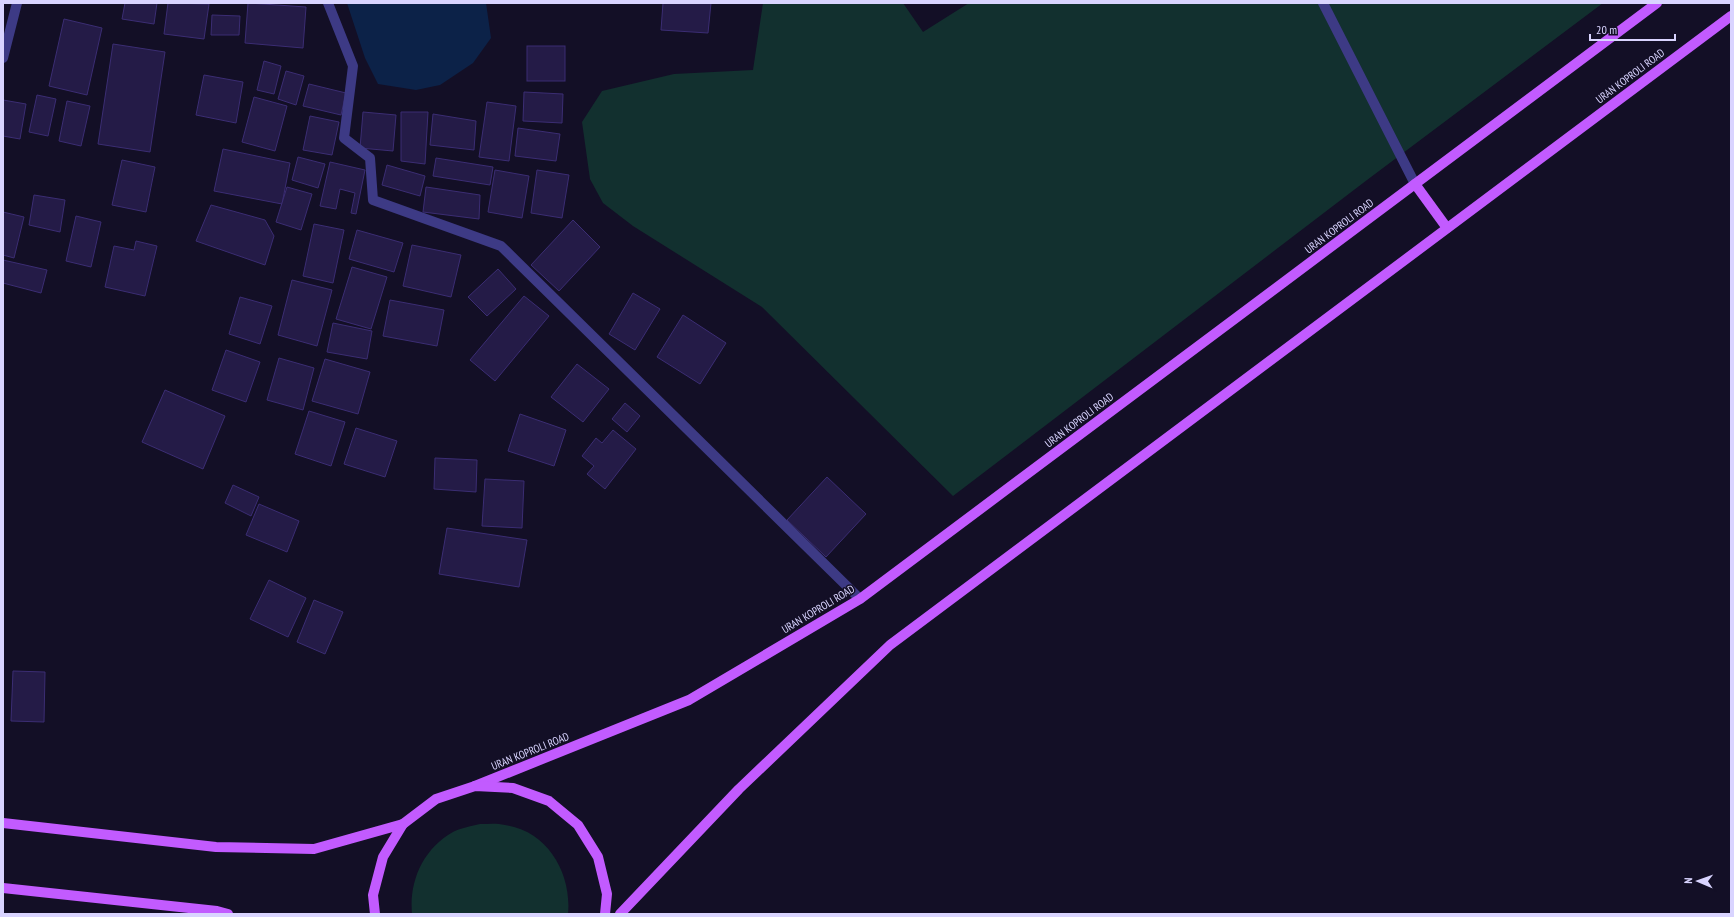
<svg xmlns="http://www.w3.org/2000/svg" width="1734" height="917" font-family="'PT Sans Narrow',sans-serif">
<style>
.green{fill:#12302f}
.water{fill:#0c2248}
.building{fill:#241b47;stroke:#3b2d73}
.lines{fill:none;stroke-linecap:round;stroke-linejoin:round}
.minor{stroke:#3d3a85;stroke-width:10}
.major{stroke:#c25bff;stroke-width:10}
.labels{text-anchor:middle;stroke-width:3;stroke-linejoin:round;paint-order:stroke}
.street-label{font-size:11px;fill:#d9d4ff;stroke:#130f26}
</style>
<rect width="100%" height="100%" fill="#130f26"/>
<g class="green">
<path d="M763,3H903L923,32L969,3H1603L1367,180L953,496L762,307L633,226L603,203L590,179L582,122L602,91L674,74L753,70Z"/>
<path d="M480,824C488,824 497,823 505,825C548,831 572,874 568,914H412C409,881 423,849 453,832C461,828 472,826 480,824Z"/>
</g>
<path class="water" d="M347,3H486L491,38L473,63L440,85L416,90L378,84L365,58Z"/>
<g class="building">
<path d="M125,3H157L154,24L122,19Z"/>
<path d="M168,3L209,4L204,39L164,34Z"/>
<path d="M248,3L306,7L303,48L245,43Z"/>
<path d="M663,3H711L708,33L661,30Z"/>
<path d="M212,15L240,16L239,35H211Z"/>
<path d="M64,19L102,28L87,95L49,86Z"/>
<path d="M113,44L165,52L150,152L98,144Z"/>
<rect x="527" y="46" width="38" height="35"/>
<path d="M264,61L281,66L274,94L257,90Z"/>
<path d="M286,71L304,76L296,105L278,99Z"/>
<path d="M204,75L243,82L236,123L196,115Z"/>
<path d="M309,84L346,93L341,115L303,106Z"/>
<path d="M524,92L563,94L562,123L523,121Z"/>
<path d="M37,95L56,99L48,136L29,132Z"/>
<path d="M254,97L287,106L275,151L242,142Z"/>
<path d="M3,100L26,104L20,139L3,136Z"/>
<path d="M67,101L90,106L81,146L59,141Z"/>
<path d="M487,102L516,106L509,161L479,157Z"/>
<path d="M363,112L396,115L393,151L360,148Z"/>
<path d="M401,112H428L425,164L401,161Z"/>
<path d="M433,114L476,121L474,150L430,145Z"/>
<path d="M310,116L339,122L332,155L303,150Z"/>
<path d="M518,128L560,134L556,161L515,156Z"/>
<path d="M223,149L290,163L282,204L214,191Z"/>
<path d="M298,157L325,164L318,188L292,180Z"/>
<path d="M436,158L493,167L490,185L433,176Z"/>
<path d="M122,160L155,167L146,212L112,205Z"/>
<path d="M330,162L365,170L356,214L351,213L355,193L340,189L336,209L320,206Z"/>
<path d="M387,165L425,176L420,196L382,185Z"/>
<path d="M495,170L529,176L522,218L488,212Z"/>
<path d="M537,170L569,175L562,218L531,213Z"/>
<path d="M287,187L312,194L301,230L276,222Z"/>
<path d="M426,187L480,195L479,219L423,212Z"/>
<path d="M34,195L65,200L60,232L29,225Z"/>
<path d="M211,205L265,220L274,236L265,265L196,241Z"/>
<path d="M3,212L24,217L14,258L3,255Z"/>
<path d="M76,216L101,222L91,267L66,261Z"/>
<path d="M573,220L600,247L559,291L531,265Z"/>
<path d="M314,224L344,230L333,283L303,276Z"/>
<path d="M357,230L403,243L394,272L349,259Z"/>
<path d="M136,241L157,246L145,296L105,287L114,246L134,250Z"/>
<path d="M412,245L461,255L451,297L403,286Z"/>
<path d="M3,260L47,270L41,293L3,283Z"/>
<path d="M352,267L387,277L371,329L336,319Z"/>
<path d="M498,269L516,289L487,316L468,297Z"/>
<path d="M292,280L332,290L317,346L278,335Z"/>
<path d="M633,293L660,309L635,350L609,334Z"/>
<path d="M524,296L549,316L495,381L470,360Z"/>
<path d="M240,297L272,306L260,344L229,334Z"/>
<path d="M390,300L444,310L437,346L383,336Z"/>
<path d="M683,315L726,343L700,384L657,357Z"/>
<path d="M333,323L372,331L367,359L327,352Z"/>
<path d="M226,350L260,362L246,402L212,390Z"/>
<path d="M279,358L314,368L303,410L267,400Z"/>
<path d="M325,359L370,372L358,414L312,401Z"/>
<path d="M577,364L609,389L583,422L551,397Z"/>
<path d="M165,390L225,416L203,469L142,442Z"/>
<path d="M625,403L640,416L627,432L612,419Z"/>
<path d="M309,411L345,422L331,466L295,454Z"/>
<path d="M520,414L566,430L554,466L508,451Z"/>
<path d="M356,428L397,441L385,477L344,464Z"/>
<path d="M613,430L636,449L605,489L587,474L594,466L582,456L596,438L602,443Z"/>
<path d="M435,458L477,460L476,492L434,489Z"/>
<path d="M827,477L866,514L826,557L787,520Z"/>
<path d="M485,479L524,481L522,528L482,526Z"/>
<path d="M233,485L259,497L251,516L225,503Z"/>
<path d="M259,504L299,521L287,552L246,535Z"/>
<path d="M447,528L527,540L519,587L439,574Z"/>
<path d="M269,580L306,598L288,637L250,619Z"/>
<path d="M314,600L343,612L325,654L297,642Z"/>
<path d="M13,671L45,672L44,722L11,721Z"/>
</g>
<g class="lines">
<g class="minor">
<path d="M328,3L353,66L344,138L370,158L373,200L501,246L860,599"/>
<path d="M1323,3L1415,184"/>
<path d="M3,58L17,3"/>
</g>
<g class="major">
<path d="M1415,184L1447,228"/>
<path d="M475,786L689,700L860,599L1657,3"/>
<path d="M3,823L216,847L314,849L403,824"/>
<path d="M3,888L217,911L228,914"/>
<path d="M375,914L373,895L383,857L403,824L436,799L475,786L513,788L549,801L578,825L598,857L607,894L605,914"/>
<path d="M620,914L739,789L890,645L1731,16"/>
</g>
</g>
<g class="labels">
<g class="street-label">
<text transform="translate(1630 76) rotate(-37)" y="4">URAN KOPROLI ROAD</text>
<text transform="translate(1339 226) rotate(-37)" y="4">URAN KOPROLI ROAD</text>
<text transform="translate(1079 420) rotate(-37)" y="4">URAN KOPROLI ROAD</text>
<text transform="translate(818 609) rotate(-31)" y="4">URAN KOPROLI ROAD</text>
<text transform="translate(530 751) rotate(-22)" y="4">URAN KOPROLI ROAD</text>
</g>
</g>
<rect width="1734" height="917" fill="none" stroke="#d9d4ff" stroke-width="8"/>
<g transform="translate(1698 881) rotate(272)" stroke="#130f26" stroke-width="3" paint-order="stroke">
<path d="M0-3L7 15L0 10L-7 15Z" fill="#d9d4ff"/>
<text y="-6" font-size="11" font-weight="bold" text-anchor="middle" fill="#d9d4ff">N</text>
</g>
<path d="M1590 34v6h85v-6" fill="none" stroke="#d9d4ff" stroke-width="2"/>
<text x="1596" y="34" font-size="12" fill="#d9d4ff" stroke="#130f26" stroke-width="3" paint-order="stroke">20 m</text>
</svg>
